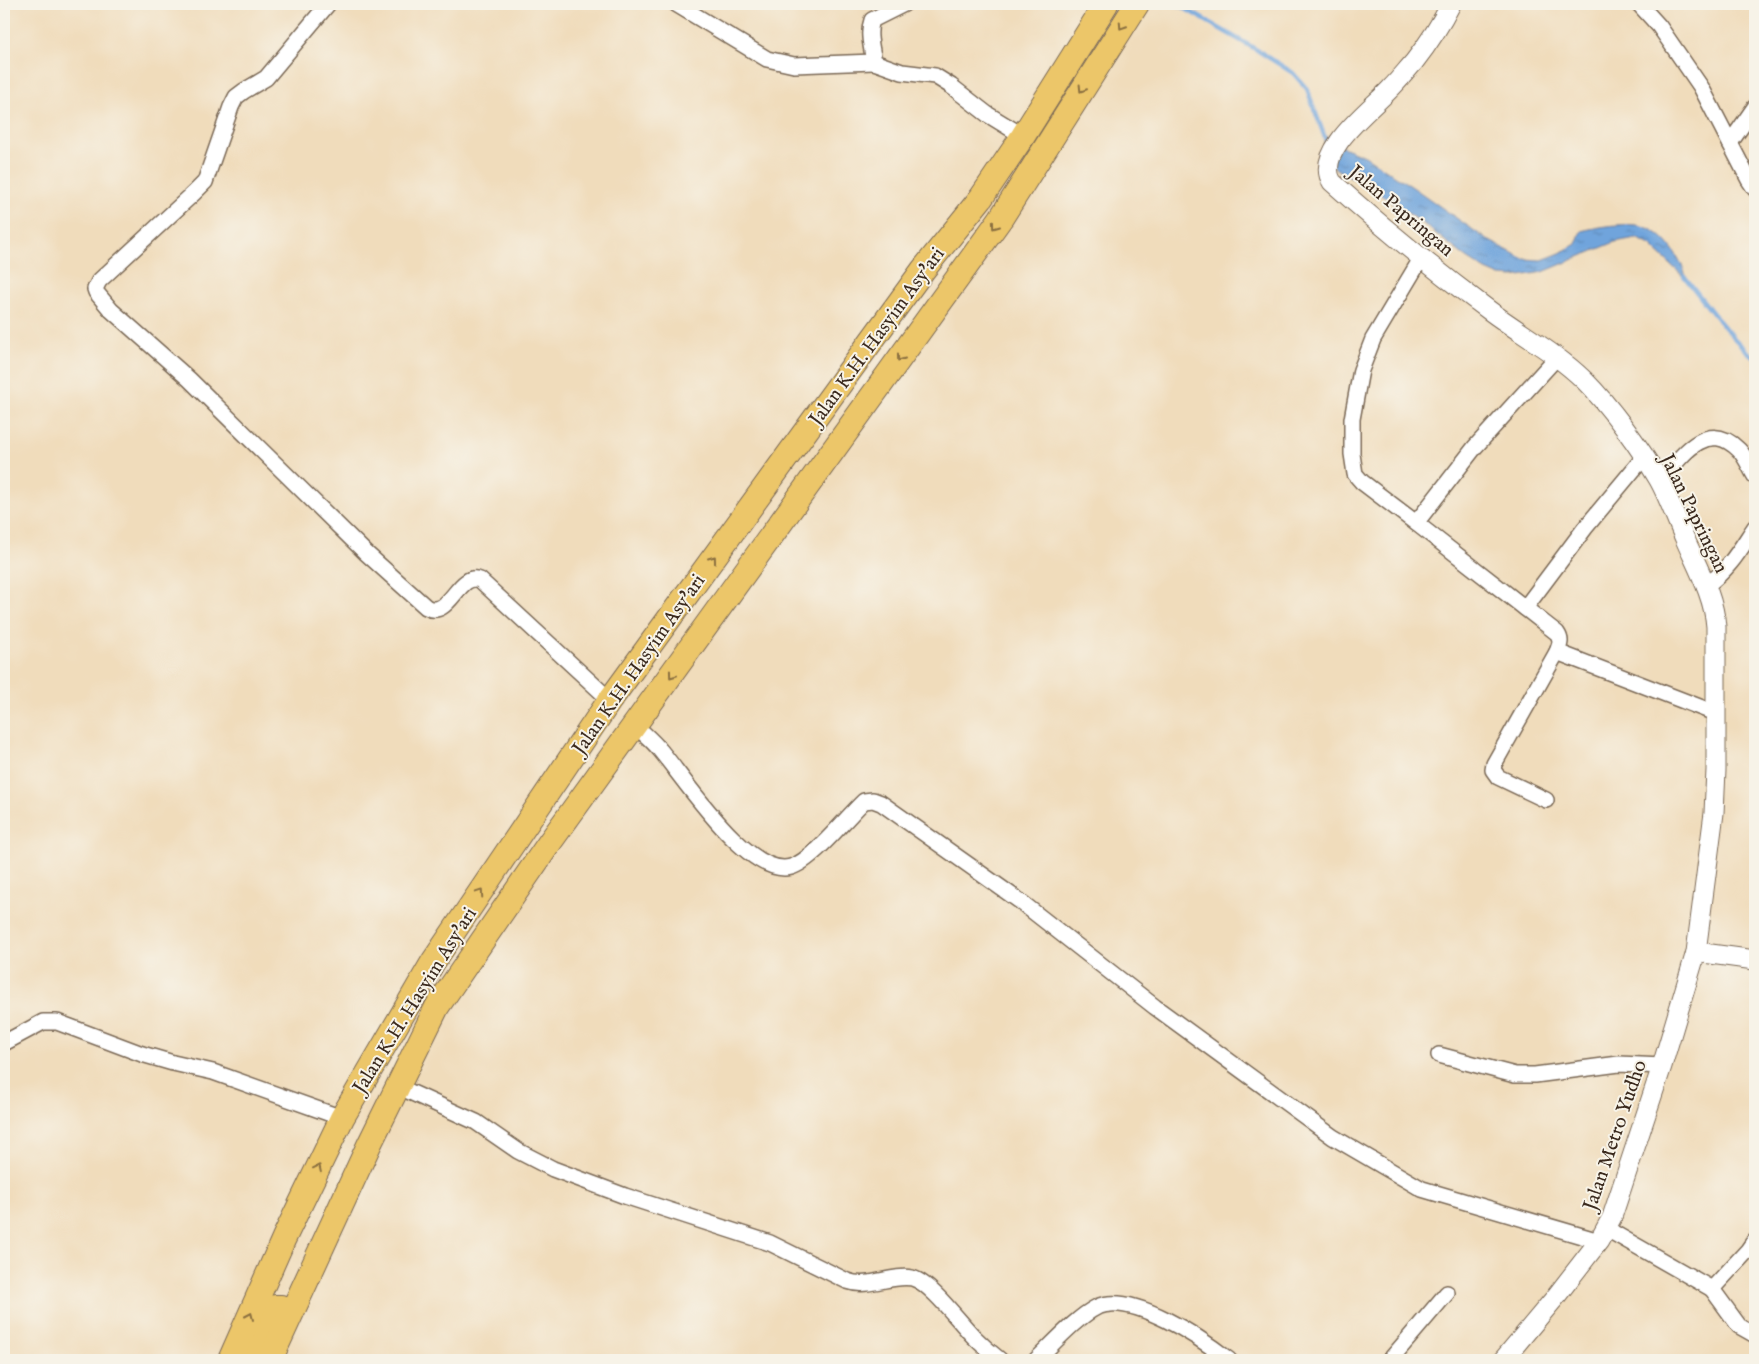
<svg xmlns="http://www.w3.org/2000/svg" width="1759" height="1364" font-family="'IM FELL English',serif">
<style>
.water{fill:url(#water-ripples);stroke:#56677d}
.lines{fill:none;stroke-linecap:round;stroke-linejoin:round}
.stream{stroke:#70a4dc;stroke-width:4.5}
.minor-casing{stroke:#7a6855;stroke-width:18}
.tertiary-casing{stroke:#7a6855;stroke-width:21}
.trunk-casing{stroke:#7a6855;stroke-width:26}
.minor{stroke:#fff;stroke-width:15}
.tertiary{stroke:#fff;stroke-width:19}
.trunk{stroke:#ecc669;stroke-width:24}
.oneway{stroke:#8b7040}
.labels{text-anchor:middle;stroke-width:4;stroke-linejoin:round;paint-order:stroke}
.street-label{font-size:20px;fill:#3b2a1e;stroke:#f7f3e8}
</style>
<defs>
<pattern id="water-ripples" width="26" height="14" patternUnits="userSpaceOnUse" patternTransform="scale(1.25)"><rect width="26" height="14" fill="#70a4dc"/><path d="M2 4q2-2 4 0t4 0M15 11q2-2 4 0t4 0" fill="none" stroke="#5d86b2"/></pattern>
</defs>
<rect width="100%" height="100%" fill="#f7f3e8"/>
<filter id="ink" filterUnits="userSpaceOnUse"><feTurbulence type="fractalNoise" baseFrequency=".02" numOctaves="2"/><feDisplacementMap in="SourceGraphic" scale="10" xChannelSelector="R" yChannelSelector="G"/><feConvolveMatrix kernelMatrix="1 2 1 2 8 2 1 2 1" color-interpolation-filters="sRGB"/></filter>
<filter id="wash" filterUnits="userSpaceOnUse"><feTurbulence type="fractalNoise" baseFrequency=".0096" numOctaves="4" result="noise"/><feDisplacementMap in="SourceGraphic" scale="20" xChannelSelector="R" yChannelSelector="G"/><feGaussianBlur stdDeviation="1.12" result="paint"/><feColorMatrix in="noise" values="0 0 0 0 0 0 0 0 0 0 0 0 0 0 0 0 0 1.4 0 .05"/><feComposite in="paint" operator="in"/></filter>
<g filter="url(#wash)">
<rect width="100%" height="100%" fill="#f0dcbb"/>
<path class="water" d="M1323,134L1345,148L1365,156L1414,188L1486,239L1524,259L1542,260L1560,253L1576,244L1581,231C1597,227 1626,222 1642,226C1665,232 1682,259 1687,280L1650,245L1636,238L1615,242L1543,272L1514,277L1500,276L1486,270L1467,258L1421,222L1370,187L1336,169L1326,155Z"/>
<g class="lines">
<g class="stream">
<path d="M1177,4L1257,50L1293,73L1307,89L1325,138"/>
<path d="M1684,276C1707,305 1727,335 1755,358"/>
</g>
</g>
</g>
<g filter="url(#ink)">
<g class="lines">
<g class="minor-casing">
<g id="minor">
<path d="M328,4L266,78L244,91L236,97L231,107L205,182L194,193L99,281L95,289L96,292L111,310L189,379L366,553L426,607C450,620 458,571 480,580L610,700"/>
<path d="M676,4L767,59L794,65L874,62"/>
<path d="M904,4L872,20C867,34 872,48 874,62L902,72L935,76L951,86L987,114L1023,136"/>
<path d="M1639,4L1659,26L1701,87L1749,180L1755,189"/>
<path d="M1730,143L1755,107"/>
<path d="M1660,482C1680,458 1706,417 1739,450C1746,457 1750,468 1755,476"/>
<path d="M1416,523L1362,482L1355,474L1352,454V419L1361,370L1373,339L1422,257"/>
<path d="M1706,586C1730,568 1739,551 1755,527"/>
<path d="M1525,608L1585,528L1644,457"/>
<path d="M1557,652L1715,713"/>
<path d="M636,726C644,734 653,741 660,750C684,778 749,879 791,867C812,861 846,818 864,801L873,800L881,803L1021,902L1155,1007L1333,1137L1422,1189L1599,1241"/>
<path d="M1546,800L1498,777L1493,770L1494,764L1557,652C1560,644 1562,640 1557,633L1416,523L1475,447L1557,357"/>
<path d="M4,1043L43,1022H57L142,1054L173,1063L213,1072L342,1118"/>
<path d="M1439,1055L1515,1075H1535L1619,1064L1662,1066"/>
<path d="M397,1086L476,1122L518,1151L553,1169L625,1196L770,1243L847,1281C869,1289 891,1274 912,1278C930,1282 960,1323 974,1337C982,1345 991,1353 1000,1360"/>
<path d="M1605,1228L1712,1289"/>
<path d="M1755,1240L1748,1250L1712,1289L1739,1326L1755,1335"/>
<path d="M1036,1360C1052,1345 1077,1317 1097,1307C1132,1291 1202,1339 1229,1360"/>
<path d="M1390,1360L1447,1293"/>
</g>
</g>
<g class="tertiary-casing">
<g id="tertiary">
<path d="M1451,4C1441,24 1428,44 1414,62C1406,71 1399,80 1391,88C1373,108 1313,151 1332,182C1382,227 1435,270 1490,311C1521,334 1556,353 1584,380C1610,406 1641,449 1659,480C1669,498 1676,519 1685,539C1697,567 1714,596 1716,627V770L1714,813L1696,952L1662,1066L1612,1217L1599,1241L1554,1299L1503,1360"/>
<path d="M1696,952L1755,960"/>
</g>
</g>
<g class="trunk-casing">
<g id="trunk">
<path d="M252,1350L270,1310L275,1307H281L285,1311V1317L282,1332"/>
<path d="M230,1360L284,1238L342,1118L433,962L610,700L923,270L981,198L1023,136L1106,4"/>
<path d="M270,1360L369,1145L437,1007L550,842L1001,218L1137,4"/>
</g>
</g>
<use href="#minor" class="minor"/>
<use href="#tertiary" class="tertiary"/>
<use href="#trunk" class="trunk"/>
</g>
<defs><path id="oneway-chevron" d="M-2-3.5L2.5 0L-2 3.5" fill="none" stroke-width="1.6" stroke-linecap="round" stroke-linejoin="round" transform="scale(1.25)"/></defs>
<g class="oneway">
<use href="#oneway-chevron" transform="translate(1122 26) rotate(123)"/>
<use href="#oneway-chevron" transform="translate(1082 89) rotate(122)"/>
<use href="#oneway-chevron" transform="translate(995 226) rotate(126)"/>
<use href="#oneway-chevron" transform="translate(900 358) rotate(126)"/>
<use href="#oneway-chevron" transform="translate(713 559) rotate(-54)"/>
<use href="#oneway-chevron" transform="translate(672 675) rotate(126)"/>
<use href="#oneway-chevron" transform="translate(480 893) rotate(-56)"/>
<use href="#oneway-chevron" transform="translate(318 1168) rotate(-64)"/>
<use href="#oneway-chevron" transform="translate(250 1316) rotate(-66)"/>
</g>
</g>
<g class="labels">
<g class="street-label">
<text transform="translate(1402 210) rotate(40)" y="7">Jalan Papringan</text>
<text transform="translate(876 336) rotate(-54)" y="7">Jalan K.H. Hasyim Asy'ari</text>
<text transform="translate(1695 513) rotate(64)" y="7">Jalan Papringan</text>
<text transform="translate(638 664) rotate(-55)" y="7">Jalan K.H. Hasyim Asy'ari</text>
<text transform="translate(414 1000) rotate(-58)" y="7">Jalan K.H. Hasyim Asy'ari</text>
<text transform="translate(1614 1135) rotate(-71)" y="7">Jalan Metro Yudho</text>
</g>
</g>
<rect width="1759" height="1364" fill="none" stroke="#f7f3e8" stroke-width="20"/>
</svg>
